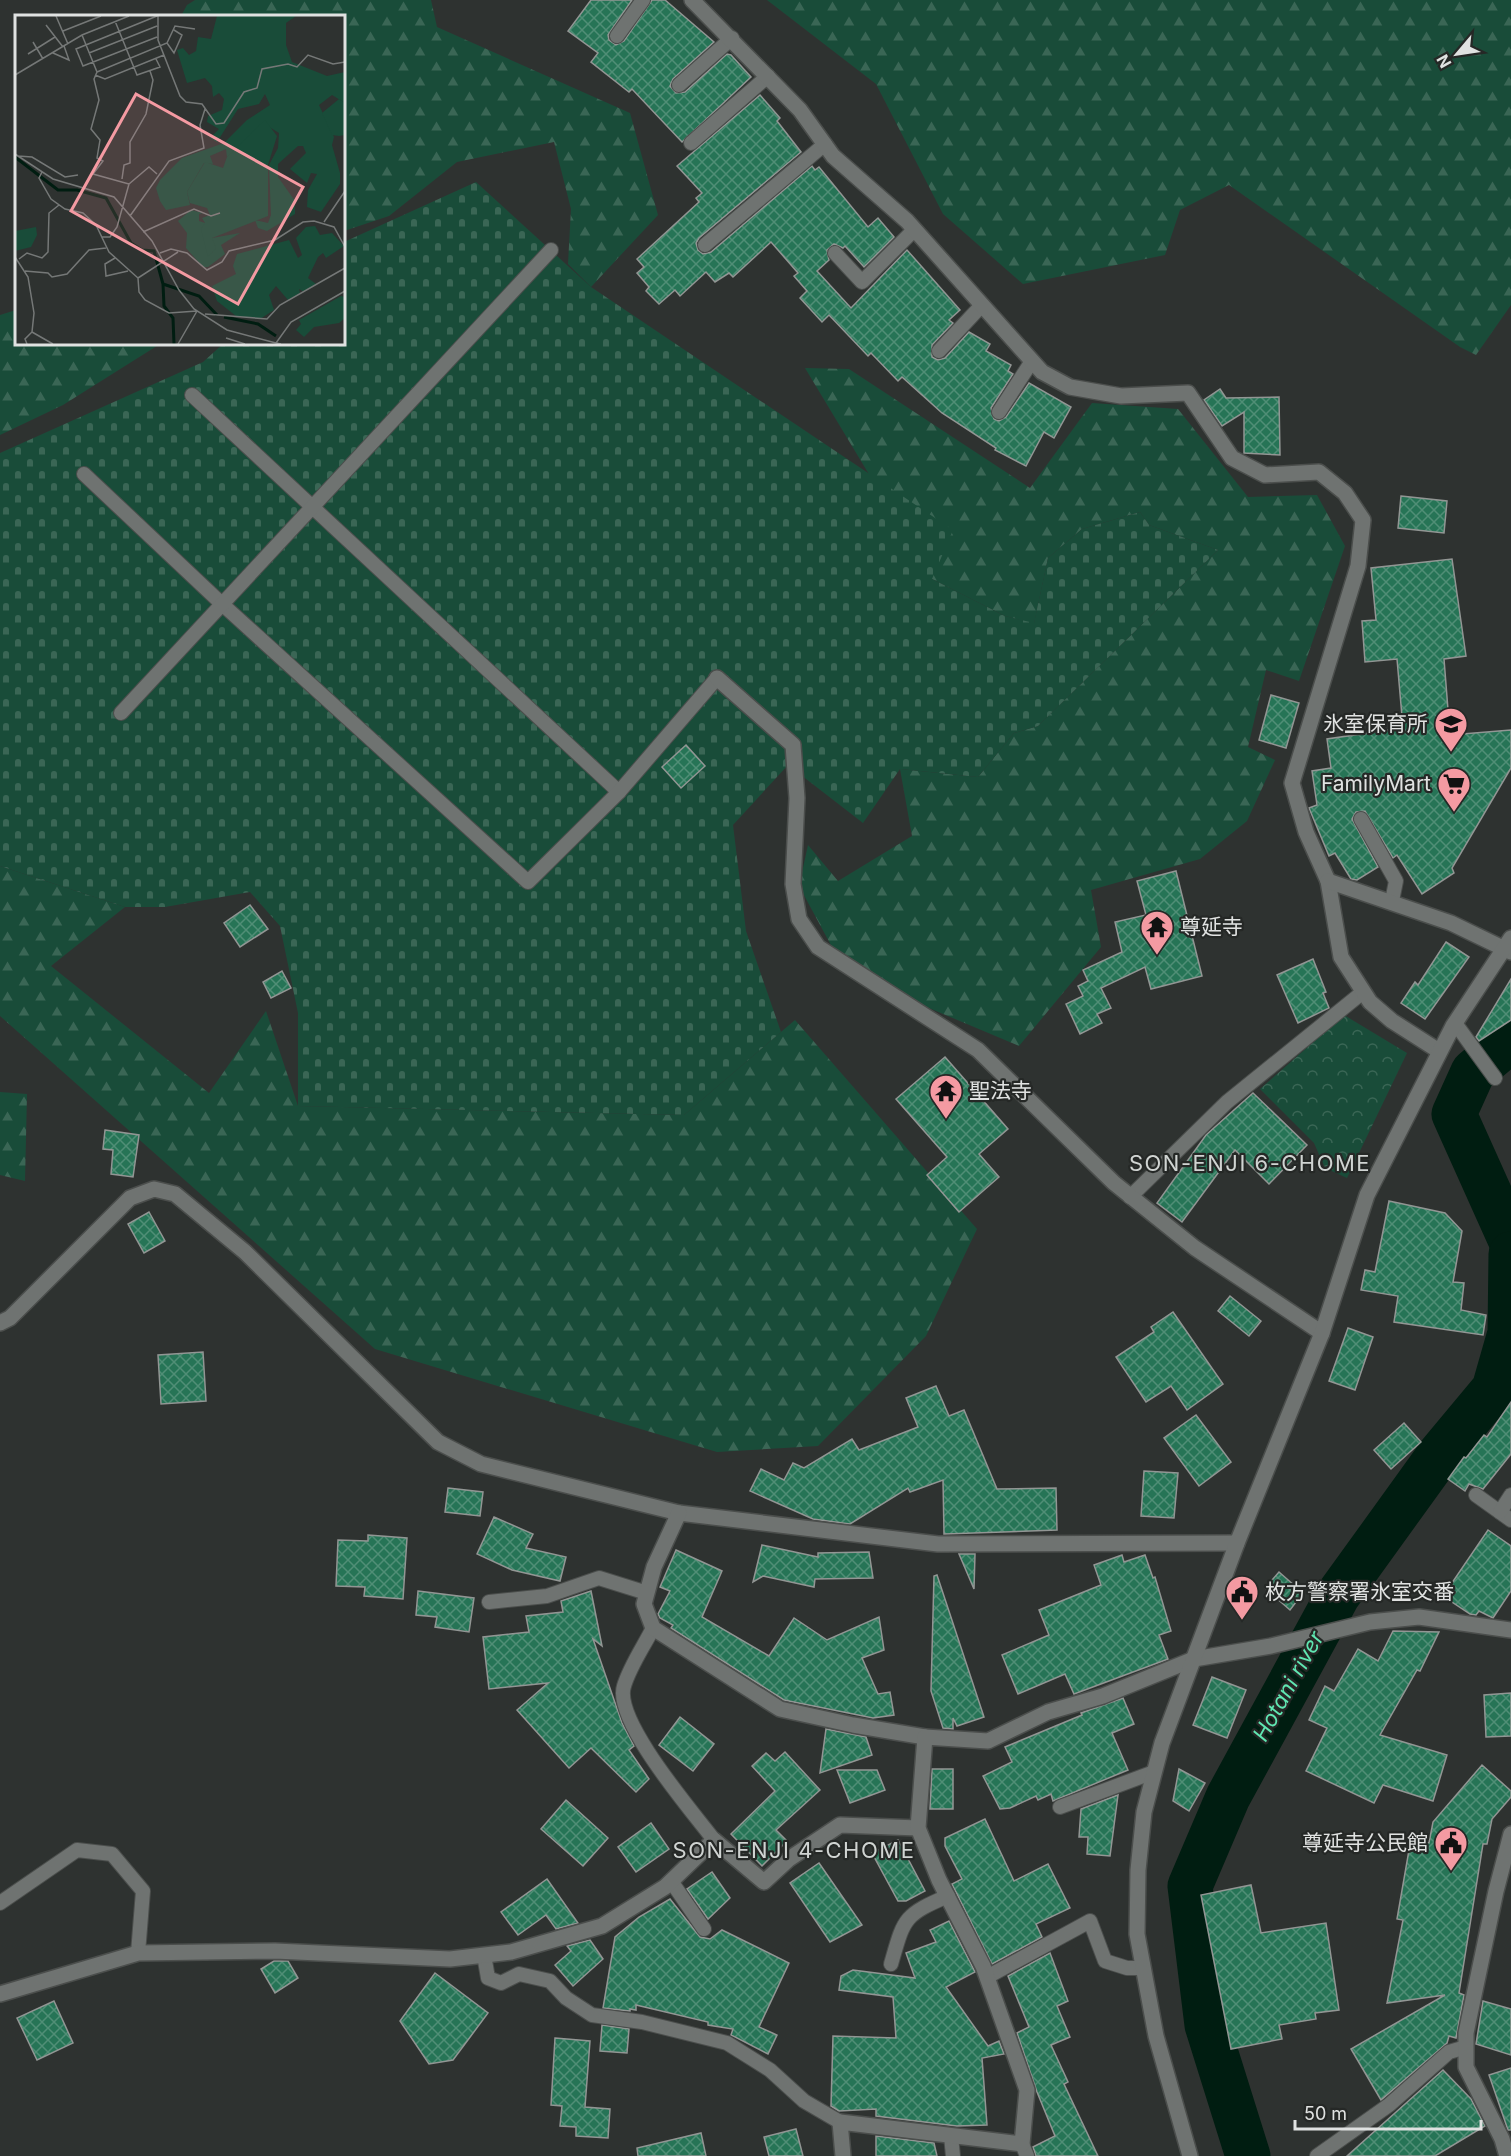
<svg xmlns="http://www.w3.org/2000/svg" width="1511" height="2156" font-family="Inter,'Noto Sans JP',sans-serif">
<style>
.forest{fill:url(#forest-firs)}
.cemetery{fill:url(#cemetery-stones)}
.park{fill:url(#park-crowns)}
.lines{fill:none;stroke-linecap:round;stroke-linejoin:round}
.river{stroke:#001d11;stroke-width:45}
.building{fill:url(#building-cross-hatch);stroke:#929694;stroke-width:1.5}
.service-casing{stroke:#4b4e4c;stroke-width:16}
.minor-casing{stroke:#4b4e4c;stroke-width:18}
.tertiary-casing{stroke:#4b4e4c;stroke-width:18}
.service{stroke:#6f7371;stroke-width:14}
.minor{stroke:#6f7371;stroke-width:15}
.tertiary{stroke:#6f7371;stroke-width:15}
.labels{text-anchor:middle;stroke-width:4.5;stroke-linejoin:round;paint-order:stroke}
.poi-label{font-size:21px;fill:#e0e2e1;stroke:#252826;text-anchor:end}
.neighbourhood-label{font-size:22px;letter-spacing:1.5px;fill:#d0d4d2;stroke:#252826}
.water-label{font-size:22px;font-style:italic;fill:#60e7b2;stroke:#252826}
.inset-river{fill:none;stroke:#001d11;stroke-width:3}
.inset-road{fill:none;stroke:#757877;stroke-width:1.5}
.view{fill:#f49aa2;fill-opacity:0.15;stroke:#f49aa2;stroke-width:3}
.inset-edge{fill:none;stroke:#e0e2e1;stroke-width:3}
</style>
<defs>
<pattern id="forest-firs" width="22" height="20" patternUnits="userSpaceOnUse" patternTransform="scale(1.5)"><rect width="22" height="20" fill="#194c39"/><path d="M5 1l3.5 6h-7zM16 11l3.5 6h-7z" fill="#3a6655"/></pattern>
<pattern id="cemetery-stones" width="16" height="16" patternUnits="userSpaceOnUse" patternTransform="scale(1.5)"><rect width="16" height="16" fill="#194c39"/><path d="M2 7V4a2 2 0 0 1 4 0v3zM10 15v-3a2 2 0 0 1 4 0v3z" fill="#3a6655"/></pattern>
<pattern id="park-crowns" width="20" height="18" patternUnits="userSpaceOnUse" patternTransform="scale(1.5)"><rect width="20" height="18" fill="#194c39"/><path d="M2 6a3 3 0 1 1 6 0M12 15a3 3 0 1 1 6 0" fill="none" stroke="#3a6655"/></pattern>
<pattern id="building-cross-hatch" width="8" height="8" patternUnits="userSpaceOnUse" patternTransform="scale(1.5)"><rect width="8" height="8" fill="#267456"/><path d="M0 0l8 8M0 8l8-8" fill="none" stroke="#508e76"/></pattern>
</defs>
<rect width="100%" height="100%" fill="#2e3230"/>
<g class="forest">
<path d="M195,0H431L437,27L630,113L658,215L591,287L568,264L571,209L554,142L457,162L389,216L344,231V16H181L187,5Z"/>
<path d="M767,0H1511V305L1476,355L1460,347L1229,185L1180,210L1165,255L1023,284L943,214L876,84Z"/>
<path d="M16,310V344H160L63,405L0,435V315Z"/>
<path d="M805,368L849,369L1030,488L1092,403L1178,409L1248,497L1317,495L1345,546L1299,681L1266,670L1248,747L1275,760L1247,821L1200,859L1091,890L1101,947L1019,1046L846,973L799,886L808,845L838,881L912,836L900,769L978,777L1014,733L1038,726L1218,550L1149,525L1140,512L1082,529L1048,558L1034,624L1005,616L932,579Z"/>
<path d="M0,866L125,907L51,966L209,1093L266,1011L298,1106L684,1115L795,1020L977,1229L926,1336L818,1446L717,1452L375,1349L0,1016Z"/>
<path d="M0,1092L27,1094L25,1181L0,1175Z"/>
</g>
<path class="cemetery" d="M476,182L591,287L953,530L932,579L1005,616L1034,623L1048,558L1082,529L1140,512L1149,525L1218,550L1038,726L1014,733L978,777L900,769L863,823L788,765L733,825L746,931L781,1032L684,1115L298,1106V1013L280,926L250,892L165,907H125L0,866V453L203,362L223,344H344V242Z"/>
<path class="park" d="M1344,1015L1407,1053L1347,1178L1325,1168L1314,1143L1260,1089Z"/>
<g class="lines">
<g class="river">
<path d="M1511,1040L1473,1072L1454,1114L1511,1241"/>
<path d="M1248,2156L1207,2025L1190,1886L1228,1797L1338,1595L1439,1455L1494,1389L1510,1333L1511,1254"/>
</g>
</g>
<g class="building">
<path d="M591,0H632L608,35L609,40L616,45L624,41L652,0H665L714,42L673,79L670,86L676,93L685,92L727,54L731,55L751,77L682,142L632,89L629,92L591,62L598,53L568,31Z"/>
<path d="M760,95L780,118L777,121L801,152L699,238L696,243L698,250L703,254L711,252L812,166L815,170L819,167L868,227L878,218L894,237L864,267L845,246L843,248L834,244L827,250L829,260L817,271L851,308L907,250L960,310L949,320L953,323L932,345V357L938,360L945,358L969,332L990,344L986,351L1011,365L1008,371L1013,374L991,408L994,419L999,421L1006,417L1029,383L1071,407L1054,438L1044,432L1026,466L995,450L996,448L942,413L902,377L898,381L871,353L868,356L829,315L822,322L800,298L807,291L794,276L798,273L771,242L733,277L729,273L715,282L706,272L680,296L675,290L659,304L646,291L649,287L637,273L644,267L637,259L699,202L696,198L702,193L677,166Z"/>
<path d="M1220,389L1226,398L1279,397L1280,455L1244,453V412L1222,426L1204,400Z"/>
<path d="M1401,496L1447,501L1444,533L1398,528Z"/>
<path d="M1452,559L1466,656L1444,659L1450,735L1511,730V768L1452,868L1454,873L1422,894L1397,855L1393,858L1365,811L1356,812L1352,819L1378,867L1357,880L1351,879L1335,853L1329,856L1309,808L1317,805L1312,771L1331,768L1327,739L1403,728L1397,659L1365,662L1362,621L1376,620L1371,568Z"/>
<path d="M1271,695L1299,703L1286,748L1259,740Z"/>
<path d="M686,745L705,766L681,788L662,767Z"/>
<path d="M1176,871L1202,976L1151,989L1145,967L1101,988L1111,1008L1097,1014L1102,1023L1080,1034L1066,1004L1083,996L1078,986L1088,981L1083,970L1122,952L1115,922L1146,915L1137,881Z"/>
<path d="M250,905L268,929L240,947L224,923Z"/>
<path d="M1446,942L1469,957L1425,1019L1401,1003L1415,982L1418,985Z"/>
<path d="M1313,959L1326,992L1323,993L1329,1008L1298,1023L1277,975Z"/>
<path d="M282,971L291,988L271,998L263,982Z"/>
<path d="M1511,979V1020L1479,1041L1476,1037Z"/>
<path d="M945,1057L1008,1129L979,1154L999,1177L959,1212L927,1175L947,1157L896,1099Z"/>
<path d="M1253,1093L1307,1145L1269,1184L1235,1150L1182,1222L1157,1203L1206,1135Z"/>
<path d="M105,1130L139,1135L133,1177L111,1174L113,1150L103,1149Z"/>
<path d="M1389,1201L1445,1213L1462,1231L1453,1282L1464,1283L1461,1310L1486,1315L1483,1335L1394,1322L1398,1296L1361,1290L1365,1270L1375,1272Z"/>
<path d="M149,1212L165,1241L144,1253L128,1224Z"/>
<path d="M1230,1296L1261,1321L1249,1336L1218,1311Z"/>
<path d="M1173,1312L1223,1384L1187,1410L1171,1386L1146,1402L1116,1357L1154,1332L1151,1327Z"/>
<path d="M1348,1328L1373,1337L1355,1390L1329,1381Z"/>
<path d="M203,1352L206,1401L161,1404L158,1355Z"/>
<path d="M936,1386L949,1416L964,1410L997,1489L1056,1488L1057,1530L944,1534L943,1480L910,1492L908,1488L850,1524L813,1519L750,1491L761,1469L784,1480L793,1463L804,1468L852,1439L859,1450L918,1427L906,1398Z"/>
<path d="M1511,1402V1454L1483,1489L1469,1484L1465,1491L1448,1479L1464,1457L1466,1458L1484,1435L1487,1437Z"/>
<path d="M1196,1415L1231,1462L1199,1486L1164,1438Z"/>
<path d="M1404,1423L1421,1442L1391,1469L1374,1450Z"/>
<path d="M1144,1471L1178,1473L1174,1518L1141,1516Z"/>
<path d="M448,1488L483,1492L480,1516L445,1512Z"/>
<path d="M494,1517L533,1534L526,1548L566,1557L560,1581L512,1570L477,1554Z"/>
<path d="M1488,1530L1511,1546V1591L1493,1618L1479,1611L1476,1615L1470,1614L1443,1596Z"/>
<path d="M368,1535L407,1538L403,1599L364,1596L365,1587L336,1586L338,1540L368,1541Z"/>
<path d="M762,1545L818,1557V1553L869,1552L873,1578L815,1579L814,1587L763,1576L753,1582Z"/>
<path d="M676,1550L722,1571L702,1617L769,1656L794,1618L827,1640L879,1617L884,1650L862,1658L878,1694L890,1692L894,1715L873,1718L784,1700L671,1628L673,1625L660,1618L658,1614L670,1591L660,1587Z"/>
<path d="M959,1554H975L974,1589Z"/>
<path d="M1122,1555L1124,1562L1145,1555L1153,1578L1155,1577L1171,1631L1159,1635L1168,1659L1074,1694L1065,1674L1018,1694L1002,1655L1049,1635L1039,1610L1101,1585L1094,1565Z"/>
<path d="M1279,1572L1303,1593L1290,1610L1265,1588Z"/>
<path d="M937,1575L984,1717L957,1726L953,1718V1729L943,1728L931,1691L934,1576Z"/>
<path d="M418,1591L474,1598L469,1632L435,1627L437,1617L416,1615Z"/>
<path d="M591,1591L602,1646L593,1639L622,1723L634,1746L629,1750L649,1779L636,1792L591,1748L569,1768L517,1710L548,1683L489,1689L483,1637L529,1632L526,1616L563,1612L561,1601Z"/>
<path d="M1393,1631L1439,1632L1420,1671L1417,1670L1380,1735L1447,1755L1433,1801L1383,1785L1374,1803L1306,1771L1327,1728L1309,1720L1325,1686L1334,1691L1358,1649L1378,1661Z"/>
<path d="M1212,1677L1246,1690L1227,1738L1193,1725Z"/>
<path d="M1511,1693V1736L1486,1737L1484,1695Z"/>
<path d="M1123,1698L1134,1724L1112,1733L1128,1770L1053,1801L1051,1794L1038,1800L1036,1796L1010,1808L1000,1809L983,1776L1012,1762L1005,1747L1082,1715L1081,1713Z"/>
<path d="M680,1717L714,1744L693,1771L659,1745Z"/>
<path d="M826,1729L866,1737L872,1755L820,1773Z"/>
<path d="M785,1752L820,1790L776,1830L787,1841L762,1866L731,1834L775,1791L752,1766L766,1753L775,1761Z"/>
<path d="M1482,1765L1511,1791V1797L1492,1819L1487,1844H1483L1459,1993L1464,1995L1456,2038L1449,2036L1447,2043L1381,2100L1351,2049L1445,1995L1387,2003L1403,1920L1397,1919L1409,1850L1417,1841L1429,1843L1433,1822Z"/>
<path d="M932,1769H953V1809H930Z"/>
<path d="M1179,1769L1205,1783L1189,1811L1173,1801Z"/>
<path d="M837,1770H877L885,1790L850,1803Z"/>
<path d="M1118,1795L1110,1856L1087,1854L1088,1837H1079L1081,1809Z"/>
<path d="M566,1800L608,1838L583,1866L541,1829Z"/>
<path d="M985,1819L1014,1881L1048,1864L1070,1908L1036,1924L1042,1937L992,1964L952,1884L962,1879L945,1846V1838Z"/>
<path d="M651,1823L669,1849L636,1872L618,1847Z"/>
<path d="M898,1840L925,1891L906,1901H898L872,1853Z"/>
<path d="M819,1863L862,1925L830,1942L790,1883Z"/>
<path d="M712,1872L730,1898L708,1919L687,1889Z"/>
<path d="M547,1879L578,1923L556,1929L546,1915L518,1935L501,1912Z"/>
<path d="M1251,1885L1261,1933L1326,1923L1339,2010L1315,2013L1316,2019L1279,2025L1282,2039L1231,2049L1201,1895Z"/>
<path d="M670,1899L700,1937L710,1939L722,1930L789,1963L759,2027L777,2035L768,2054L731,2035L733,2029L708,2025V2022L636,2005V2010L630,2009V2011L603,2008L615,1937L639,1917Z"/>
<path d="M949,1921L975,1972L946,1987L988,2046L999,2041L1004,2054L982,2058L987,2125L957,2126L876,2116V2109L839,2111L831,2106L833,2036L896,2038L893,1997L839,1990L841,1976L853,1970L915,1978L906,1953L936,1942L930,1930Z"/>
<path d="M590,1940L603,1959L573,1986L555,1965L571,1951L567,1946Z"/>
<path d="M1050,1953L1068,2001L1057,2006L1070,2037L1051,2045L1068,2082L1064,2084L1098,2156H1036L1033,2147L1055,2136L1037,2092L1017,2033L1029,2027L1008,1976Z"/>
<path d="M274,1961H288L298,1978L275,1993L261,1969Z"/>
<path d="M435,1973L488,2013L453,2060L429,2064L400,2021Z"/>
<path d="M54,2001L73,2043L37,2060L17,2018Z"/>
<path d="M1483,2001L1511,2009V2055L1476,2044Z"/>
<path d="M602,2025L629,2029L627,2053L600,2051Z"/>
<path d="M555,2038L590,2041L585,2107L610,2109L608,2138L576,2136V2127L560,2126L562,2106L551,2105Z"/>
<path d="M1511,2068V2130H1508L1489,2075Z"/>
<path d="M1443,2070L1471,2099L1485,2126L1435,2156H1347Z"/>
<path d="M796,2129L803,2156H769L764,2137Z"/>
<path d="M701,2133L706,2156H638L637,2148Z"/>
<path d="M876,2136L934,2143L937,2156H876Z"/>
</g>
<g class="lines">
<g class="service-casing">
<g id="service">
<path d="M617,36L643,0"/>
<path d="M679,85L732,38"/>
<path d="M691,143L768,76"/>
<path d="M705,245L825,144"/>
<path d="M835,253L862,282L914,230"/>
<path d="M939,351L982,305"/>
<path d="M192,395L619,792"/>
<path d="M999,412L1032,361"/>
<path d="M84,474L222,604L528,882L619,792L717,678"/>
<path d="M121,713L551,250"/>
<path d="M1361,819L1396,881L1392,901"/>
<path d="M1455,1023L1495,1078"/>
<path d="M1130,1197L1227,1102L1363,992"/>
<path d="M1476,1495L1511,1520"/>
<path d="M1500,1512L1511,1495"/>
<path d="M489,1602L547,1596L599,1578L647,1593"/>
<path d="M653,1628C644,1646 630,1666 624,1686C613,1720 692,1811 714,1840"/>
<path d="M1060,1807L1154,1772"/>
<path d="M671,1881L704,1929"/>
<path d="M0,1903L77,1850L112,1854L143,1891L138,1953"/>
<path d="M484,1955L488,1978L501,1983L519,1974L550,1981L566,1998L592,2015L642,2022L727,2043L770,2070L804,2101L840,2122"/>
<path d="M891,1964C904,1919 903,1915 948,1896"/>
<path d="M987,1977L1090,1921L1105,1961L1127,1968H1143"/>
<path d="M951,2136L953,2156"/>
<path d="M1022,2144L1027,2156"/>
<path d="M1317,2156L1389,2105L1449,2052L1466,2047"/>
</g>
</g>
<g class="minor-casing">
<g id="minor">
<path d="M692,0L800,110L833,156L907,221L1042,372L1070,387L1121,396L1188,393L1232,458L1265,475L1319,472L1345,493L1363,520L1358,566L1292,783L1306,832L1328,881L1341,957L1370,1002L1392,1021L1439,1051"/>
<path d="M717,678L793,745L797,798L793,884L799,919L818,947L978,1050L1114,1183L1195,1248L1322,1333"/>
<path d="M1328,881L1451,923L1511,952"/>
<path d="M0,1323L10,1318L130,1198L154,1189L175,1194L245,1252L438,1442L481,1464L679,1513L938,1544L1237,1543"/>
<path d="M679,1513L654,1567L644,1604L653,1628L780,1709L853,1725L925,1737"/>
<path d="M0,1994L138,1953L275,1951L450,1959L511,1952L602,1926L665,1887L714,1840L764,1882L789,1859L840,1825L918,1828"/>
<path d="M843,2156L840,2122L1022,2144L1027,2090L983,1966L939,1880L918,1828L925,1737L988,1741L1048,1712L1103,1696L1194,1659L1271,1646L1370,1622L1419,1617L1511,1630"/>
<path d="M1507,2156L1502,2139L1466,2067V2033L1496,1891L1511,1834"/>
</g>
</g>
<g class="tertiary-casing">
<path id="tertiary" d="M1190,2156L1156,2036L1137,1934L1138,1870L1144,1812L1162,1743L1237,1543L1322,1333L1367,1195L1453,1026L1511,938"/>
</g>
<use href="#service" class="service"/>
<use href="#minor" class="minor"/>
<use href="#tertiary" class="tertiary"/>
</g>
<defs>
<g id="school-pin" transform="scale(1.725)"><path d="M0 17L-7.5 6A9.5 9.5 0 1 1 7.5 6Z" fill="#f49aa2" stroke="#252826"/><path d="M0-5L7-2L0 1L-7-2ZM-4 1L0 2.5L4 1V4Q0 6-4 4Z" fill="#111"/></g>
<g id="supermarket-pin" transform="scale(1.725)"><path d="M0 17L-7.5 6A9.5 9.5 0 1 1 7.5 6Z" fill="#f49aa2" stroke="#252826"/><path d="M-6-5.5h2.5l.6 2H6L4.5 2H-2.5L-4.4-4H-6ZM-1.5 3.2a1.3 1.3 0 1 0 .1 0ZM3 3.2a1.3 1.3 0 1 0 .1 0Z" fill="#111"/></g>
<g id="temple-pin" transform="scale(1.725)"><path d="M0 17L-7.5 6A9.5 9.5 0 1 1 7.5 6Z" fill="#f49aa2" stroke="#252826"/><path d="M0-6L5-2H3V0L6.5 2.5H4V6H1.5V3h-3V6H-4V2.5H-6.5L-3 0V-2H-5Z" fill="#111"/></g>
<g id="civic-pin" transform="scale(1.725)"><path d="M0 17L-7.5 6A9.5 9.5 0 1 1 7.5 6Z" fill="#f49aa2" stroke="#252826"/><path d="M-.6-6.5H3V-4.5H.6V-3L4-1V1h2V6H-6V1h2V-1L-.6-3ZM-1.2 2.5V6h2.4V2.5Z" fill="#111"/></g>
</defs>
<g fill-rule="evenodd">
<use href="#school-pin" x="1451" y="724"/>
<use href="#supermarket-pin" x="1454" y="784"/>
<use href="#temple-pin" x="1157" y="927"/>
<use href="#temple-pin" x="946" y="1091"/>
<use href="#civic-pin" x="1242" y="1592"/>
<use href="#civic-pin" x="1451" y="1843"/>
</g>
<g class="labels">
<g class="poi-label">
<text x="1428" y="731">氷室保育所</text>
<text x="1431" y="791">FamilyMart</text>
<text x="1180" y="934" text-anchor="start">尊延寺</text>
<text x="969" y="1098" text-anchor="start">聖法寺</text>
<text x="1265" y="1599" text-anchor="start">枚方警察署氷室交番</text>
<text x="1428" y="1850">尊延寺公民館</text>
</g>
<g class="neighbourhood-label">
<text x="1250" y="1171">SON-ENJI 6-CHOME</text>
<text x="794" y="1858">SON-ENJI 4-CHOME</text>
</g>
<g class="water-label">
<text transform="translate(1288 1686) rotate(-61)" y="8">Hotani river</text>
</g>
</g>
<g transform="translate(15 15)">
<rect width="330" height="330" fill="#2e3230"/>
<path d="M202,1H281L271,8V30L277,47L312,61L330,57V88L317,80L304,90L319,122L317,130L325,158V169L306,197L292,192L293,175L302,159L296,158L292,168L275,154L291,138L288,131H283L263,149V162L280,186V199L252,216L243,213L240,205L253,208L256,200L254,150L263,133L264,118L251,110L212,142L211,134L195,141L198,149L189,148L172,177L175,190L151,195L145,186L141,173L145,165L167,143L209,128L232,105L255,90L250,79L244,89L223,94L202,127L195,123L204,114L192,107L193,101L207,95L209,84L204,78L198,82L197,71L190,63L172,68L162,35L168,33L174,40L181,36L183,22L196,24ZM176,195L188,198L184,199V206L190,208L198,238L197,223L225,218L206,230L210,239L193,252H188L171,233L172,218L163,206ZM300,211L305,220L317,218L329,231L311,243L308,238L303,242L293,263L301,269L289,277L284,274L285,278L273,285L261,271L254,280L259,295L245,304L221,301L202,286L197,271L221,259L218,251L222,239L274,225L283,243L287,240L281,223L291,212ZM326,281L330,282V303L324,308L299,312L289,322L281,315L286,309L284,305Z" fill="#194c39"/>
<path d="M324,84L330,88V120L324,121L317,120L307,98ZM250,105L262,121L253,150V201L197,223L201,233L193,242L186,214L190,208L187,203L195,200L192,193L175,188L172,177L190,147L208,153L212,142Z" fill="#194c39"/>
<path d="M21,212L22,220L16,232L0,236V216Z" fill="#194c39"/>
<path class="inset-river" d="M0,142L43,175H62L91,183L116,228L127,235L139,236L148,269L149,291L158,303L159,329M148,269L184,281L202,300M209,302L243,309L261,321"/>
<path class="inset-road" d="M41,1L53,29M143,1V25L165,81L171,87L187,89L201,109L209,108L229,77L242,73L247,54L273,49L282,52L293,40L318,49L330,47M100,6L122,60L145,52L141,44M31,10L48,32M48,16L86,1M67,20L82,57L79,64L84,85L76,114L85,125L82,143L88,146L78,159L114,169L102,212L95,222H87M142,22L68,51L61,34L142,1M18,27L28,44M152,28L159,38L167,20L159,15M38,38L54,45L49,31M74,38L142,11M13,39L40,22M82,57L152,28L160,11L180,14M0,60L67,20L114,1M80,60L90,64L149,40M0,139L38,164L99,182L137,226L164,275L179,294L212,315L261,328M3,141L17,142L50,162L63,160M27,157L24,163L36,184L50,194L68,198L81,210L94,237L123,263L124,277L130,285L154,298L182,296M107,164L109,150L115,148V127L131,99L138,65L135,56M114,169L134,152L142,159M115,201L154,146L189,133L185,110L190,94M309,207L330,176M128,217L179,194L196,201L205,198M145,238L156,234L172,238L192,255L207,247L214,236L260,225L288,207L299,206L319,212L330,232M0,242L13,262L19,298L17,317L10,324L12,329M100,243L90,249L91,261L113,256M4,244L12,238L27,243L33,237L34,198L44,190M10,256L33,258L37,262L52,259L74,235L91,233M123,263L163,237M190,299L252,304L265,290L330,253M17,317L38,329M211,323L230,329M163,329L182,296M266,329L261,328L276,307L330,276"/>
<path class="view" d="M121,79L288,172L223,289L56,196Z"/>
<rect width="330" height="330" class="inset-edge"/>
</g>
<g transform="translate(1457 54) rotate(241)" stroke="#252826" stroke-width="4.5" paint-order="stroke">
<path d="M0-4.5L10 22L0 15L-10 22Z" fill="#e0e2e1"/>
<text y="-9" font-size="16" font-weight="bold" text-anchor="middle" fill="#e0e2e1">N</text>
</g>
<path d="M1295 2120v9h186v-9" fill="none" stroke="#e0e2e1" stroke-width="3"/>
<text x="1304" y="2120" font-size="18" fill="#e0e2e1" stroke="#252826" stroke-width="4.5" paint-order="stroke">50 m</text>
</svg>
